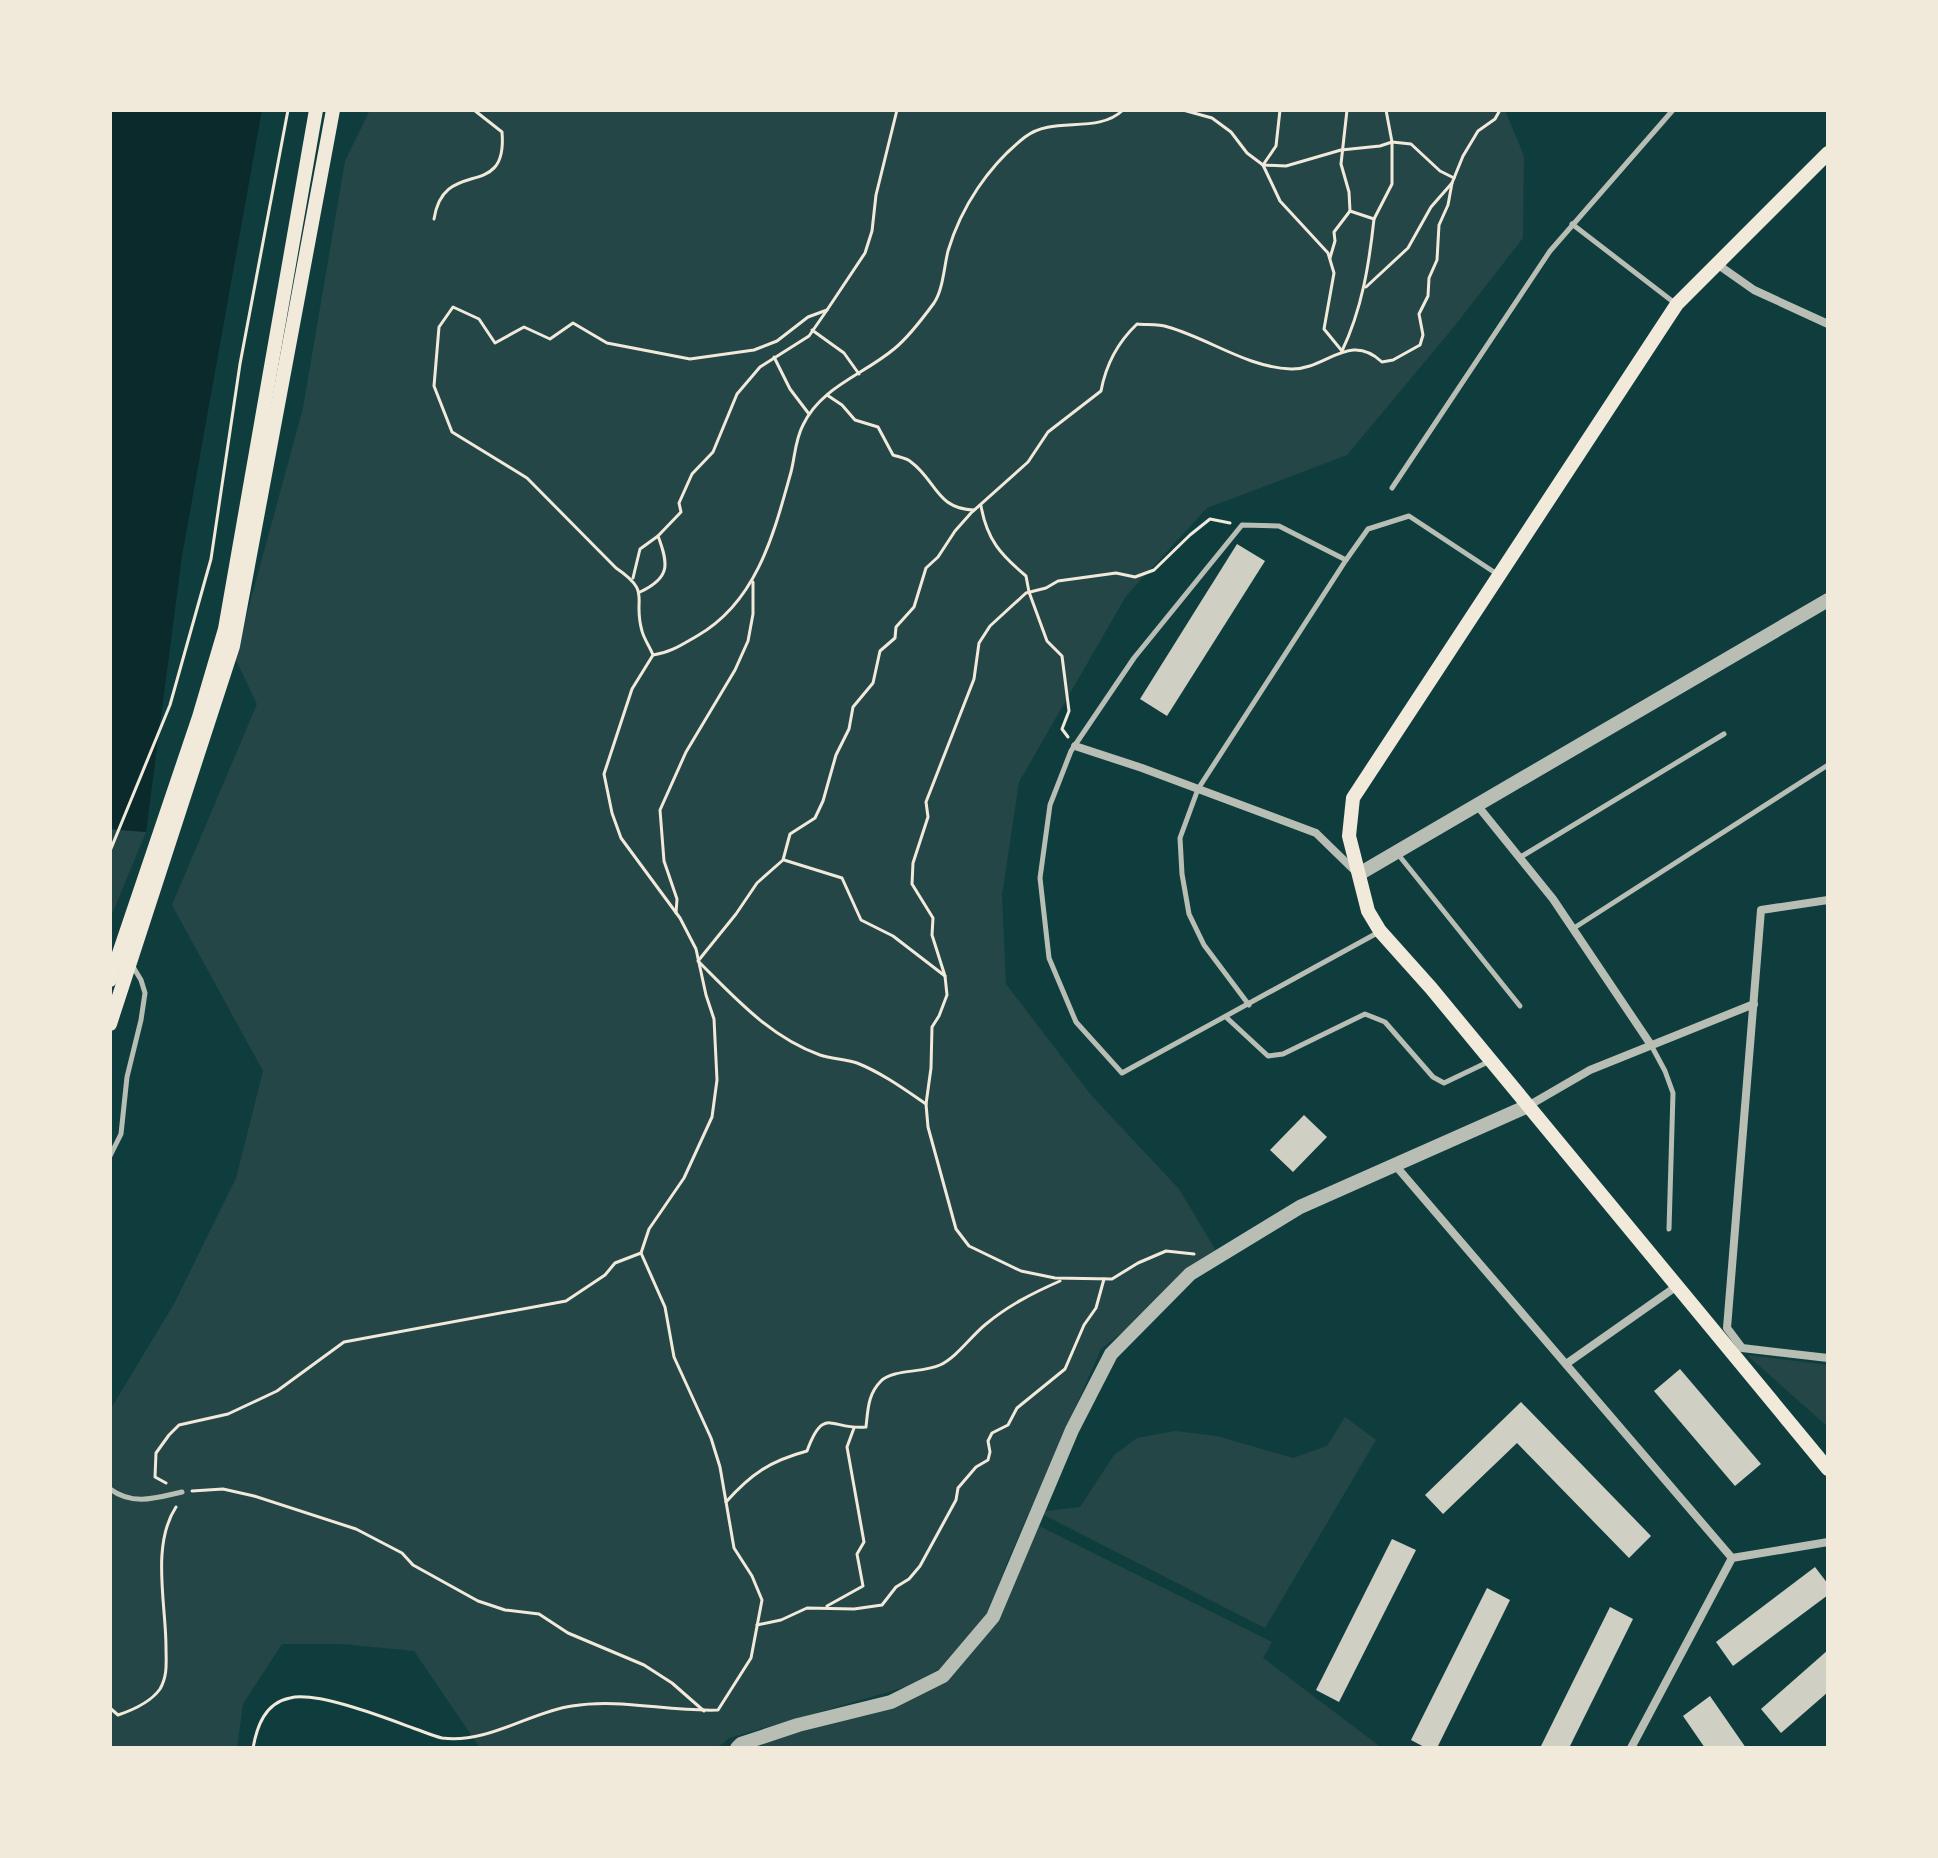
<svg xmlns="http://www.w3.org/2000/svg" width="1938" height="1858" font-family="'Nunito Sans',sans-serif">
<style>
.green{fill:#244646}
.water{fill:#0a2a2b}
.building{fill:#cfcfc3}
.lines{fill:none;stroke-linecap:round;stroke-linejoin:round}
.path{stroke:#f1e9da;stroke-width:3}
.service{stroke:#b8beb3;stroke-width:5}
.minor{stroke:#b8beb3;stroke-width:8}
.tertiary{stroke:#b8beb3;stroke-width:14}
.secondary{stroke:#f1e9da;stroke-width:14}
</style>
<rect width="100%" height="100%" fill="#0f3d3e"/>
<g class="green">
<path d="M370,110H1505L1524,156L1523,238L1453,328L1347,455L1207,508L1126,596L1019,782L1002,895L1006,984L1091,1095L1179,1189L1219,1256L1101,1349L1009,1558L989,1609L950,1667L993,1617L1033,1523L1272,1642L1263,1658L1382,1748H767L751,1741L891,1702L937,1678L729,1738L717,1748H480L414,1651L342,1644H282L243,1704L237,1748H110V1410L174,1304L236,1178L263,1071L172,905L257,704L235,658L303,408L345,161Z"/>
<path d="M110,829L146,832L110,919Z"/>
<path d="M1747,1355L1828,1365V1427Z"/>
<path d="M1345,1417L1376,1440L1265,1628L1038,1512L1080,1507L1114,1455L1137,1438L1175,1431L1217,1436L1293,1458L1327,1446Z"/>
</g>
<path class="water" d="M110,110H262L182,556L146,832L110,829Z"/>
<g class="building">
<path d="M1237,544L1265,561L1167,716L1140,699Z"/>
<path d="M1304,1115L1327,1137L1293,1172L1270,1150Z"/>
<path d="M1680,1369L1761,1464L1735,1486L1654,1391Z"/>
<path d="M1521,1402L1651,1536L1629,1558L1517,1443L1443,1514L1425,1495Z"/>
<path d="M1392,1539L1416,1550L1339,1702L1316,1690Z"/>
<path d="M1815,1567L1828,1584V1595L1733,1666L1716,1642Z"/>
<path d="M1487,1588L1510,1600L1437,1748H1426L1411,1740Z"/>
<path d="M1610,1607L1633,1619L1569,1748H1540Z"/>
<path d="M1828,1650V1692L1781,1733L1761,1709Z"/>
<path d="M1710,1696L1746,1748H1705L1683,1716Z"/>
</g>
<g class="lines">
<g class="path">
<path d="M1183,110L1212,118L1231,132L1247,153L1263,165L1280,201L1328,253L1334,273L1324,329L1342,351"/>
<path d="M1263,165L1286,166L1341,150L1380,146L1392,142L1411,144L1440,171L1454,178"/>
<path d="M1263,165L1276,146L1280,110"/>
<path d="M434,219C444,155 508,203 502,132L474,110"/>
<path d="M1374,219L1392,184V142L1386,110"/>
<path d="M1330,258L1335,241L1334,232L1350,211"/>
<path d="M1366,287L1408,248L1431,207L1452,183L1463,156L1478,131L1495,119L1500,110"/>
<path d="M812,330L844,353L859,374"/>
<path d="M1342,351C1362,309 1369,265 1374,219L1350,211L1349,192L1341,164L1347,110"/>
<path d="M774,357L790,389L809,414"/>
<path d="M827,395L842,405L855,420L878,427L893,455C899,457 907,458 911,462C936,480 936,509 974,510"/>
<path d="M981,506C987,540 1001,555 1026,576L1029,592L1047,641L1062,656L1069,711L1062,729L1068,737"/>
<path d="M633,578L640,549L658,536L681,512L679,503L692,474L713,452L737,394L760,367L809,336L827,310"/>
<path d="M640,592C670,578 669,565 658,536"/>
<path d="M653,655C670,653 683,644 697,636C757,602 774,533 791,472C795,457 795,440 803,425C821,387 863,375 894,349C909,337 923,318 934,303C943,290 944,267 948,251C961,207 989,165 1025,137C1053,115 1097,135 1123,110"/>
<path d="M110,851L170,705L211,559L240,364L288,110"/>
<path d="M784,860L842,878L861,920L893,936L945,976"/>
<path d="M676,913L677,899L664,861L660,810L686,752L735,670L748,641L753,614V582"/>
<path d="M926,1104C904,1089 882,1073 857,1063C845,1059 832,1059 820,1055C770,1037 735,998 698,961L736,914L757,883L783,860L790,834L815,818L823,801L836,755L849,729L853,707L873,683L880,651L895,638L896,627L914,607L926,568L938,557L955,531L971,513L1028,462L1048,432L1101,391C1106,364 1117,343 1137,324C1147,325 1159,324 1168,327C1210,339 1246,367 1291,369C1326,370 1349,331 1382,362L1393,360L1420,345L1423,335L1419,314L1428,296L1429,278L1437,260L1439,225L1448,205L1452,183"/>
<path d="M1194,1254L1166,1251L1138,1263L1112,1279L1055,1278L1021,1271L969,1246L956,1229L928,1127L926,1104L931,1068L932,1027L939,1016L947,995L945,976L932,935L933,918L912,884L913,863L928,817L926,802L974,679L979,643L990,626L1026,593L1046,588L1058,581L1116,573L1135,577L1154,570L1190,535L1210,519L1230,523"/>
<path d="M166,1483L155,1477L156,1453L169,1435L179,1425L228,1414L277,1391L344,1342L566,1301L605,1275L615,1263L641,1253"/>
<path d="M192,1491L223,1489L254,1496L356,1529L402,1553L413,1565L478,1601L505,1610L539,1614L568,1633L644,1665L672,1683L704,1711"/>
<path d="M726,1502C751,1474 770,1461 807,1451C824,1404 832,1431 866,1427C868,1409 868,1394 881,1381C893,1369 923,1373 940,1365C957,1357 971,1336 986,1324C1009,1305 1033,1293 1060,1281"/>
<path d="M827,1606L863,1586L857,1554L864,1542L847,1447L854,1428"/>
<path d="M757,1625L781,1620L807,1608L854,1609L882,1605L896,1587L909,1579L920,1566L956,1500L958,1488L976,1467L988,1460L990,1452L988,1441L992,1433L1008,1425L1017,1408L1065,1369L1084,1325L1096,1308L1104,1279"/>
<path d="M110,1708L118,1715C133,1710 150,1703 160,1689C168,1675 166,1662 166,1647C166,1604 151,1545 176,1507"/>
<path d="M253,1748C257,1726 265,1703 290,1698C317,1691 386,1718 413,1728C422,1731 433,1736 442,1738C488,1744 530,1712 572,1706C621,1698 668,1712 718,1710L751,1658L762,1600L752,1576L734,1548L720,1467L711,1438L674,1357L665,1307L641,1253L649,1229L684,1178L712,1117L717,1080L714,1019L706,995L696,949L680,918L621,838L612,813L604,774L632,689L653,655C650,647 644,639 642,631C632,597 653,593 616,568L527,478L452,432L434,386L439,327L453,307L479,319L495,343L524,327L550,339L573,323L607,343L690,359L754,350L777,341L808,317L827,310L865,253L872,231L876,195L897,110"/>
</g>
<g class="service">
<path d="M1572,224L1676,304"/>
<path d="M1392,488L1550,251L1673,110"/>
<path d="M1397,853L1520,1006"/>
<path d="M1519,858L1724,734"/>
<path d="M1574,928L1828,765"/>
<path d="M1379,932L1122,1073L1076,1022L1049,958L1040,878L1050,805L1071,751L1134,658L1242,525L1279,526L1346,560L1368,529L1409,516L1497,574"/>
<path d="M1249,1005L1204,945L1189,914L1182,874L1180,838L1198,789L1346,560"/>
<path d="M1227,1018L1268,1056L1283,1054L1365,1014L1385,1022L1433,1077L1444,1083L1490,1061"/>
<path d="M1651,1045L1665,1071L1673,1093L1669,1229"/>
<path d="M110,1156L121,1134L127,1077L141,1020L145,993L141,980L132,965"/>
<path d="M110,1489C133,1506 156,1498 182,1492"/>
</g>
<g class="minor">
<path d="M1717,264L1754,290L1828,324"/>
<path d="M1075,746L1142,768L1316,833L1355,871"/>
<path d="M1477,805L1553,899L1651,1045"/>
<path d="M1828,900L1761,910L1727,1328L1742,1348L1828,1358"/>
<path d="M1528,1106L1590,1070L1754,1004"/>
<path d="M1395,1165L1732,1558"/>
<path d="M1566,1364L1677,1286"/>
<path d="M1631,1748L1732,1558L1828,1542"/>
</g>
<g class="tertiary">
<path d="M1359,874L1828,600"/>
<path d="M737,1748L741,1744L798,1725L891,1702L943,1676L993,1617L1072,1430L1111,1354L1190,1274L1300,1207L1528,1106"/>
</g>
<g class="secondary">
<path d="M1828,153L1677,304L1353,798L1349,836L1368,911L1380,931L1431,988L1828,1469"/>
<path d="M110,980L199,717L225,629L316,110"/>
<path d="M110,1024L233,646L333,110"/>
</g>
</g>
<rect width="1938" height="1858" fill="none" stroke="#f1e9da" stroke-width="224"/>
</svg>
